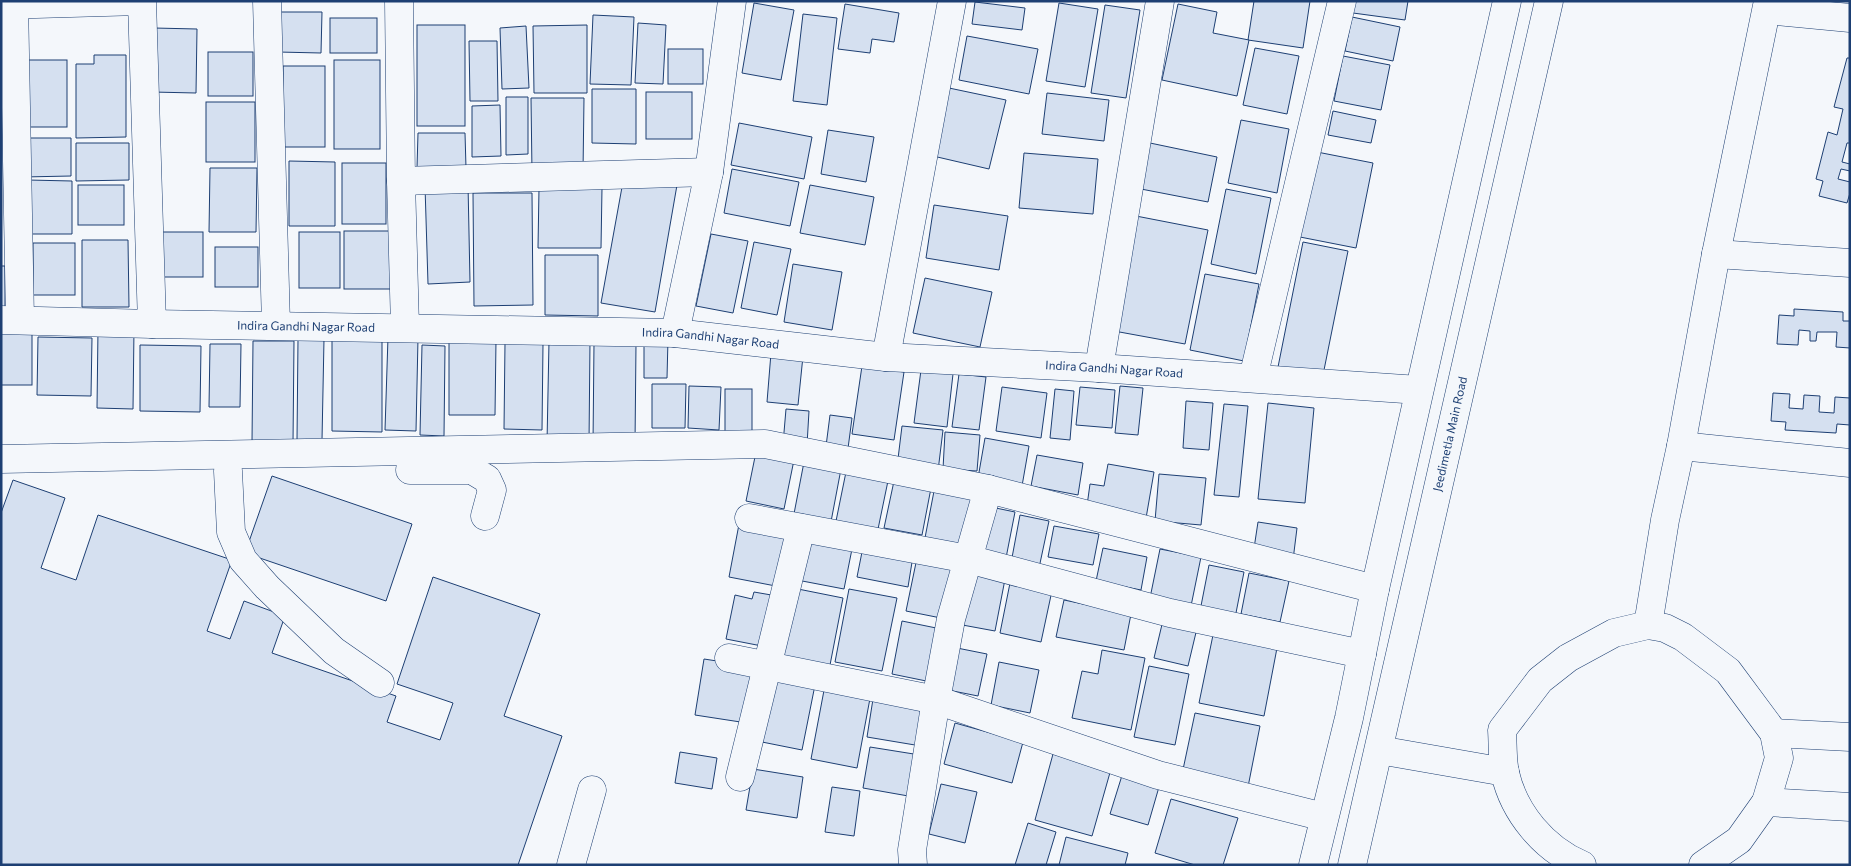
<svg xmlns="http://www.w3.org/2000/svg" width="1851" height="866" font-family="Commissioner,sans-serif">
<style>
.building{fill:#d5e0f0;stroke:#1d3f73}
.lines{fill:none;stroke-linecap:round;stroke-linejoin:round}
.minor-casing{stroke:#1d3f73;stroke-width:29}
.major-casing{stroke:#1d3f73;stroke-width:29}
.minor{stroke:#f4f7fb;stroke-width:28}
.major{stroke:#f4f7fb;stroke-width:28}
.labels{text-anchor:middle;stroke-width:4;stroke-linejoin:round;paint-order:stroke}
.street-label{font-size:12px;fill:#1d3f73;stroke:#f4f7fb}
</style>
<rect width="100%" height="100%" fill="#f4f7fb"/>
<g class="building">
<path d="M1254,1H1310L1303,48L1248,40Z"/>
<path d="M1354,1H1408L1405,20L1353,13Z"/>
<path d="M975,2L1025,8L1022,30L972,24Z"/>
<path d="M754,3L794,10L781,80L742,73Z"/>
<path d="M1059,3L1098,9L1085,87L1046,81Z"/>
<path d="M845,4L899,13L894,42L872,39L870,53L838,49Z"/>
<path d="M1178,4L1217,12L1213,33L1249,40L1237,96L1162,80Z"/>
<path d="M1105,5L1140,10L1126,98L1091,93Z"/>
<path d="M278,12H322L321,53L278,52Z"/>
<path d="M803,14L837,18L827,105L793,101Z"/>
<path d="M593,15L634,17L631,85L590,84Z"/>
<path d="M1352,17L1400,27L1393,61L1345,51Z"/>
<rect x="330" y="18" width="47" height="35"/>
<path d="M638,23L666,25L663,84L635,83Z"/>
<rect x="417" y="25" width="48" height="101"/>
<path d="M587,25V93H534L533,26Z"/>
<path d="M526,26L529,88L502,89L500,28Z"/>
<path d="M154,28L197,29L196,93L152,92Z"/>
<path d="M967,36L1038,49L1029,94L959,80Z"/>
<path d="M469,41H497L498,101H470Z"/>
<path d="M1255,48L1299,56L1287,114L1243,105Z"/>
<rect x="668" y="49" width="35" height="35"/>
<rect x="208" y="52" width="45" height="44"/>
<path d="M94,55H126V137L76,138V64H94Z"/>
<path d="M1343,56L1390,65L1381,110L1334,101Z"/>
<path d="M1847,58H1850V143H1847L1842,162L1850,164V171L1841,169L1838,179L1850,182V193L1847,203L1819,196L1823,181L1816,179L1828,132L1837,135L1843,109L1834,107Z"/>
<rect x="21" y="60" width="46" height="67"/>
<rect x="334" y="60" width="46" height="89"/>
<rect x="283" y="66" width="42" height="81"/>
<path d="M949,88L1006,100L989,169L933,156Z"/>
<path d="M592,89H636V144L592,143Z"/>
<rect x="646" y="92" width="46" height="47"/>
<path d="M1047,93L1109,100L1104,141L1042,134Z"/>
<path d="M506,97H528V154L506,155Z"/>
<path d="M531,98H584L583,172L532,173Z"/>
<rect x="206" y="102" width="49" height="60"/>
<path d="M500,105L501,156L472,157V106Z"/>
<path d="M1333,111L1376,120L1371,143L1328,135Z"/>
<path d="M1241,120L1289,129L1277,193L1228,183Z"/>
<path d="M739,123L812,137L804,179L731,165Z"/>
<path d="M828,130L874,137L866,182L821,174Z"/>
<path d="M418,133H465L466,168H417Z"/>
<path d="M23,138H71V176L23,177Z"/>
<path d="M76,143H129V180L76,181Z"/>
<path d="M1150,143L1217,157L1208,202L1141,189Z"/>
<path d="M1317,152L1373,163L1356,248L1300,237Z"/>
<path d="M1024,153L1098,159L1093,214L1019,208Z"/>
<path d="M289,161L335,162V226H289Z"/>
<rect x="342" y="163" width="44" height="61"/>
<path d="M210,168H257L256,232H209Z"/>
<path d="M732,169L799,182L790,226L724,213Z"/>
<path d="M624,176L677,185L655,312L601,303Z"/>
<path d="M28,180L72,181V234H28Z"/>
<path d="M468,184L470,282L428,284L425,186Z"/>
<rect x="78" y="185" width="46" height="40"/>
<path d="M810,185L874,197L865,245L800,233Z"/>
<path d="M539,188H602L601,248H538Z"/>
<path d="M1226,189L1271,198L1256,274L1211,264Z"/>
<path d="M473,193H532L533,305L474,306Z"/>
<path d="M934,205L1008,216L999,270L926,258Z"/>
<path d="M1136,216L1208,230L1185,344L1114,331Z"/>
<rect x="344" y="231" width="48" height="58"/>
<rect x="159" y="232" width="44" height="45"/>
<rect x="299" y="232" width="41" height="56"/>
<path d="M711,234L748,241L733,313L696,306Z"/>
<path d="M82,240H128L129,307H82Z"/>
<path d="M754,242L791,249L777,315L741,308Z"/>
<path d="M1303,242L1348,251L1323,375L1278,367Z"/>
<rect x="33" y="243" width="42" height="52"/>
<rect x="215" y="247" width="43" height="40"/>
<path d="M545,255H598V316L545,315Z"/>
<path d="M793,264L842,272L832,330L784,322Z"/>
<rect x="1" y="266" width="4" height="46"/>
<path d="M1205,274L1259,284L1244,361L1190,350Z"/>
<path d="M925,278L992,292L980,347L913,333Z"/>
<path d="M1794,309L1843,312V321H1850V348L1836,347L1837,332H1817L1816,341H1810V331L1799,330L1798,345L1777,344L1779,315L1794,316Z"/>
<path d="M98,329H134L133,409L97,408Z"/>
<rect x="1" y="332" width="31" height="53"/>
<path d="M332,334H382V432L332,431Z"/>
<path d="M38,337L92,338L91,396L37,395Z"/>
<path d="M388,337L418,338L416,431L385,430Z"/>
<path d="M644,338L668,339L667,378H644Z"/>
<path d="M298,339H324L322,440H297Z"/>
<path d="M449,339L496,340L495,415H449Z"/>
<path d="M253,341H294L293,443L252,442Z"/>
<path d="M549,341H590L589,443H547Z"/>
<path d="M505,343L543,344L542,430L504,429Z"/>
<path d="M594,343L636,344L635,444H593Z"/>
<path d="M210,344H241L240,407H209Z"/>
<path d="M140,345L201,346L200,412L140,411Z"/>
<path d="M422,345L445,346L444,436L420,435Z"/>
<path d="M771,353L803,356L798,405L767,402Z"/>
<path d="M862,366L904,372L894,440L852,434Z"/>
<path d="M921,370L953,374L947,427L914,423Z"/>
<path d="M959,374L986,377L979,430L952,427Z"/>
<path d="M652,384H686L685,428H652Z"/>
<path d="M689,386L721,387L719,430L688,428Z"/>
<path d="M1120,386L1143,388L1138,435L1115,433Z"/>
<path d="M1002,387L1047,393L1041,438L996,431Z"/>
<path d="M1080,387L1115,390L1112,428L1076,425Z"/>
<rect x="725" y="389" width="27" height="43"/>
<path d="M1055,389L1074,391L1070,440L1050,438Z"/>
<path d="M1773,393L1790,394L1789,408L1803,409L1804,395L1820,396L1819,412L1834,413L1835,397L1850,398V425L1837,424L1836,433L1785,430L1786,422L1771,421Z"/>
<path d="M1186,401L1213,403L1209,450L1183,448Z"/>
<path d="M1268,403L1314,408L1305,503L1258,499Z"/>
<path d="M1224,404L1248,406L1239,497L1214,495Z"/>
<path d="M786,409L809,411L807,445L783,444Z"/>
<path d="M830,415L852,418L847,456L825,454Z"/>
<path d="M902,426L943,430L938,471L897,467Z"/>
<path d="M945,432L980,435L977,471L943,469Z"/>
<path d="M985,438L1029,446L1022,486L978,478Z"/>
<path d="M757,447L795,455L784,509L746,501Z"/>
<path d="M1037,455L1083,463L1078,495L1031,486Z"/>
<path d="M804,462L841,469L830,527L793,519Z"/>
<path d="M1108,464L1154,472L1145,524L1086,513L1090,484L1104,486Z"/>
<path d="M847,467L889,476L877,534L835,526Z"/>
<path d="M1159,474L1206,478L1201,525L1155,521Z"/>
<path d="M272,476L412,524L386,601L245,553Z"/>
<path d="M13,480L65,498L41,568L76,580L98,515L232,560L207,631L230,639L244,601L285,616L272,653L396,696L387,722L440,740L453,703L397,684L433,577L540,614L504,716L562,736L518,865H1V513Z"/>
<path d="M894,481L931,488L922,535L884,528Z"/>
<path d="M935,486L980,495L968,552L924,543Z"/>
<path d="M991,507L1015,512L1005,563L981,558Z"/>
<path d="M1020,515L1049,521L1039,568L1011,563Z"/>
<path d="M740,519L797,530L786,588L729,577Z"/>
<path d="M1258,522L1297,528L1293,560L1253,555Z"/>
<path d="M1054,526L1099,534L1093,565L1048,557Z"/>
<path d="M806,535L853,544L844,589L797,580Z"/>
<path d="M863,547L913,556L908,587L857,577Z"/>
<path d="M1103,548L1147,557L1141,590L1096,581Z"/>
<path d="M1160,549L1201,557L1191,606L1150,598Z"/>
<path d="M918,553L958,561L946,619L906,611Z"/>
<path d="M1209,565L1244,572L1235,618L1200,611Z"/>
<path d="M969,566L1006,574L995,631L957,624Z"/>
<path d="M1249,573L1289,581L1280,622L1241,614Z"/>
<path d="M1011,578L1053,586L1041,642L1000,633Z"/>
<path d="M793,588L843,598L830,665L780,655Z"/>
<path d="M849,589L897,598L882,671L835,662Z"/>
<path d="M754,592L777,596L767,647L726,639L735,595L752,599Z"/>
<path d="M1064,600L1131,614L1124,650L1056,637Z"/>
<path d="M1164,616L1198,624L1188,666L1154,658Z"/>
<path d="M902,621L946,630L936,683L892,674Z"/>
<path d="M1213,635L1277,648L1264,716L1199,703Z"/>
<path d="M952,647L987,654L978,696L943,689Z"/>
<path d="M1102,650L1145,658L1131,730L1072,718L1082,671L1098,674Z"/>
<path d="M704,659L756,667L747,723L695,715Z"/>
<path d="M999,662L1039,670L1030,713L991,705Z"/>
<path d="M1149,666L1189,674L1175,745L1134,737Z"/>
<path d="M770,676L815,685L802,750L757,741Z"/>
<path d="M825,685L871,693L857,768L811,759Z"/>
<path d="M873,699L927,707L921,746L867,737Z"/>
<path d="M1195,713L1260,726L1247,792L1181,779Z"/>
<path d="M955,723L1023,742L1012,783L944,764Z"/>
<path d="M870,747L920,755L914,797L863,788Z"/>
<path d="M680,752L717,758L712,789L675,783Z"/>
<path d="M1053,754L1111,769L1092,836L1035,820Z"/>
<path d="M753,769L803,777L797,818L746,810Z"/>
<path d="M1124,769L1161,780L1148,825L1110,814Z"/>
<path d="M941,784L977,792L965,843L929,834Z"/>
<path d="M832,787L860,791L854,836L825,832Z"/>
<path d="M1171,799L1238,818L1223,865H1195L1155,853Z"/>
<path d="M1028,823L1056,832L1046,865H1015Z"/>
<path d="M1066,837L1128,853L1125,865H1059Z"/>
</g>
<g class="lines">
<g class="minor-casing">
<g id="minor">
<path d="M14,1L20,320"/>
<path d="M142,1L152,324"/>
<path d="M267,1L276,325"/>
<path d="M399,1L401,181L405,327"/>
<path d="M1,5L140,1"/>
<path d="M1767,10L1850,18"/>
<path d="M401,181L709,172"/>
<path d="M1716,254L1850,263"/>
<path id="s1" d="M1,320L152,324L675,333L886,357L1099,368L1419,390"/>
<path d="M675,333L709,172L732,1"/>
<path d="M886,357L952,1"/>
<path d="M1099,368L1160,1"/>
<path d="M1253,378L1342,1"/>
<path d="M1681,446L1850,463"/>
<path d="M1,459L765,444L988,489L1375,589"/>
<path d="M410,470H472L487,479L492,490L485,516"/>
<path d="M228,471L231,532L243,560L267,587L334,651L380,683"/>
<path d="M749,518L968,559L1170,613L1362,654"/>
<path d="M1648,625L1665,520L1681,446L1716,254L1768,1"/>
<path d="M729,658L936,700L1158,775L1324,817"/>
<path d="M1774,733L1850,737"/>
<path d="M1379,750L1505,772"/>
<path d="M740,777L801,528"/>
<path d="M1766,802L1850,807"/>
<path d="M571,865L592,790"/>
<path d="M913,865L912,850L936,700L951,619L988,489"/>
<path d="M1582,865C1544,849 1514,813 1505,773C1502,759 1503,744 1502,730L1540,680L1568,658L1614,633L1648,625L1665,628L1683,637L1728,671L1774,733L1779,758L1766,802L1739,840L1703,865"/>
</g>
</g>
<g class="major-casing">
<g id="major">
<path d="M1313,865L1349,718L1375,589L1507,1"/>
<path id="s2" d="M1352,865L1549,1"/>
</g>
</g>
<use href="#minor" class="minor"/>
<use href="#major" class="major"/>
</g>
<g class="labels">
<g class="street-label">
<text dy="4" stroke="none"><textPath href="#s1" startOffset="305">Indira Gandhi Nagar Road</textPath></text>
<text dy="4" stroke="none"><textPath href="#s1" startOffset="710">Indira Gandhi Nagar Road</textPath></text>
<text dy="4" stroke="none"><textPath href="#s1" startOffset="1115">Indira Gandhi Nagar Road</textPath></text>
<text dy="4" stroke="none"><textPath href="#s2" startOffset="442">Jeedimetla Main Road</textPath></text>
</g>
</g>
<rect width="1851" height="866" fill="none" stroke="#1d3f73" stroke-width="5"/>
</svg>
